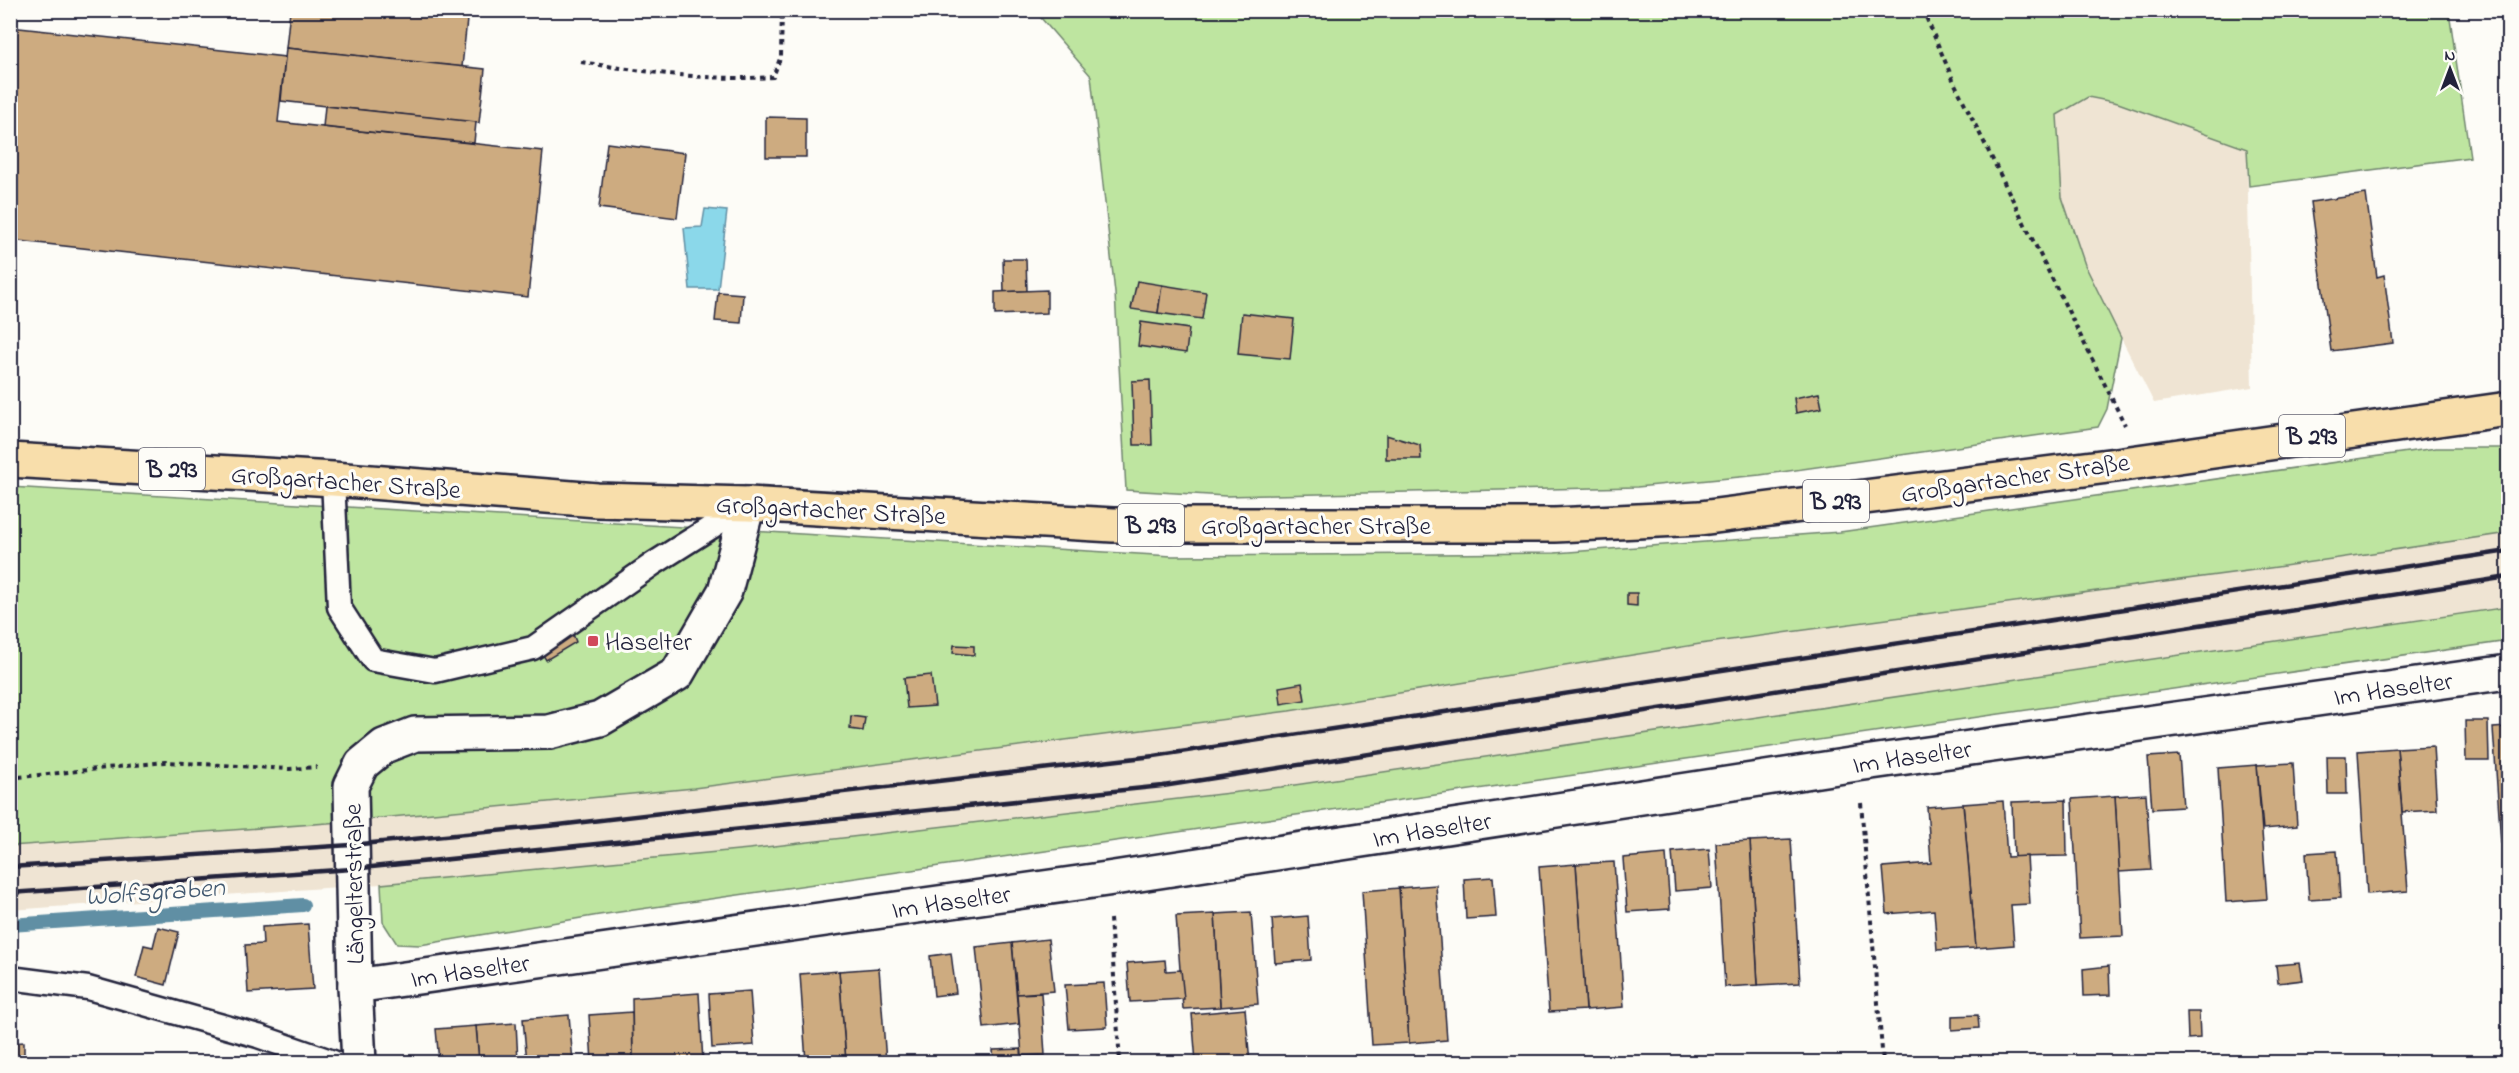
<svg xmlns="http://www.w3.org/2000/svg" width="2519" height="1073" font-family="'Indie Flower',sans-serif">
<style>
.built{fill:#efe4d3}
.green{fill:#bee5a0;stroke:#70846e;stroke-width:1.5}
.water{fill:#8bd8ea;stroke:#618fa4;stroke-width:1.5}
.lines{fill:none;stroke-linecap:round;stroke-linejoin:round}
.stream{stroke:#618fa4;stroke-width:14}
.building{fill:#cdab80;stroke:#22223b;stroke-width:1.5}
.lane-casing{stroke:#22223b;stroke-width:27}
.street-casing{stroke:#22223b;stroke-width:38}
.primary-casing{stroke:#22223b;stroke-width:38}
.path{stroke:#22223b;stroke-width:4;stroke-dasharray:4.5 4.5;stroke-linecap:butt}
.lane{stroke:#fdfcf7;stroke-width:22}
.street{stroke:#fdfcf7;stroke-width:33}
.primary{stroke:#f8deab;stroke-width:33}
.rail{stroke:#22223b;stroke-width:4.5}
.poi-dot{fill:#d1495b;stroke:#fdfcf7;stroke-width:2}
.labels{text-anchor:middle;stroke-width:6;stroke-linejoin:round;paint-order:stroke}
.shield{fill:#fdfcf7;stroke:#646373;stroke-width:1.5}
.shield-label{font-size:24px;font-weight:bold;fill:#22223b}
.street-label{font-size:26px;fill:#22223b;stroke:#fdfcf7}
.poi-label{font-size:26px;fill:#22223b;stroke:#fdfcf7;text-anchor:start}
.water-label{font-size:27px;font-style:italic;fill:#425970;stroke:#fdfcf7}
</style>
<rect width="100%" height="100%" fill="#fdfcf7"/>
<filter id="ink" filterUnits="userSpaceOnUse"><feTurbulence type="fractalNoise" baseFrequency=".0167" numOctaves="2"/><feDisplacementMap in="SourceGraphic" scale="12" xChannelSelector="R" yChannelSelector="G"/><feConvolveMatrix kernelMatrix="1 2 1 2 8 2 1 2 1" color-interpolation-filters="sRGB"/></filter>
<g filter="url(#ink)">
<g class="built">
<path d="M2087,97L2118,103L2247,149L2252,387L2154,403L2084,265L2062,197L2057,115Z"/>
<path d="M2508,533V607L1281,787L749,849L381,884L11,910V846L328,823L694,788L1289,711L1700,644L2277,567Z"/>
</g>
<g class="green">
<path d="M1035,11H2449L2470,157L2249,186L2247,149L2118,103L2088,97L2057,115L2062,197L2085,265L2121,338L2107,409L2098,427L1760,475L1637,487L1226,496L1126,490L1115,293L1091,76Z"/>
<path d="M2436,448H2508V533L2277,567L1700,644L1289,711L694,788L328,823L11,846L10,487L1172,556L1555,553L1840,532Z"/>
<path d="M2508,607V641L599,915L420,945L397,944L383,922L381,884L749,849L1281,787Z"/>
</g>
<path class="water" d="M705,209L727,211L718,289H690L684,228L702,227Z"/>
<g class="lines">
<path class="stream" d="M10,925L303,905"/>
</g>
<g class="building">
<path d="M290,10H468L462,67L286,48Z"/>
<path d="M10,27L285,57L278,122L543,151L528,297L10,240Z"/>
<path d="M286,48L485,69L479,123L281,101Z"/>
<path d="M325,106L476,122L474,143L323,127Z"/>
<path d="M766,117L806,118V157H766Z"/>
<path d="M607,143L685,153L677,218L599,208Z"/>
<path d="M2366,194L2377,277L2384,275L2393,343L2331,351L2311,202Z"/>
<path d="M1003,259H1026L1027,291L1004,292Z"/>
<path d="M1137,281L1162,285L1158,313L1131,309Z"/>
<path d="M1162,285L1206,292L1202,319L1158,313Z"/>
<path d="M1047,290V313L995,315V292Z"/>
<path d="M718,292L743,294L741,323L715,321Z"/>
<path d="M1242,313L1294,319L1290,359L1238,354Z"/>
<path d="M1141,322L1189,329L1186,353L1138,346Z"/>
<path d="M1150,380L1152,445H1134L1132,381Z"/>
<path d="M1819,393L1822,408L1796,413L1794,398Z"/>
<path d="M1386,435L1420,445L1421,459H1386Z"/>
<path d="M1627,593H1637V606L1627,605Z"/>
<path d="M573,634L576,642L546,660L542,653Z"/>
<path d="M954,645L974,646V655L953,653Z"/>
<path d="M931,675L935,706L907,708L904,678Z"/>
<path d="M1302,683L1305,700L1281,704L1279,687Z"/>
<path d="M851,716L865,718L863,731L850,729Z"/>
<path d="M2465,721H2488L2489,761H2466Z"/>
<path d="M2508,727V843H2501L2493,728Z"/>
<path d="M2433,746L2437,810L2402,812L2397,748Z"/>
<path d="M2397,748L2408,891L2367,894L2358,751Z"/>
<path d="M2179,755L2183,807L2152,809L2148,757Z"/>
<path d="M2327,756H2346L2347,794H2328Z"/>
<path d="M2293,763L2297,826L2263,829L2257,765Z"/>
<path d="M2257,765L2267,899L2226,902L2218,768Z"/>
<path d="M2146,794L2151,870L2119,872L2115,796Z"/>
<path d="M2115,796L2123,936L2080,938L2072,799Z"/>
<path d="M2066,800L2067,856L2014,857L2012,802Z"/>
<path d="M2003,801L2007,857L2027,856L2030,904L2011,905L2014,945L1976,948L1963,804Z"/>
<path d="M1963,804L1976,948L1937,950L1934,910L1887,914L1883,867L1931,863L1927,807Z"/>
<path d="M1791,839L1800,983L1758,985L1750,841Z"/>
<path d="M1750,841L1758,985L1725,987L1716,843Z"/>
<path d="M1709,849L1712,888L1675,891L1672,852Z"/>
<path d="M2337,851L2340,898L2309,900L2306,853Z"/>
<path d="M1666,854L1670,909L1627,912L1623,858Z"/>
<path d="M1614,862L1624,1007L1586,1010L1576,864Z"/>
<path d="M1576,864L1586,1010L1549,1012L1539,867Z"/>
<path d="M1493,877L1496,917L1466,919L1464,879Z"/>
<path d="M1436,885L1447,1040L1409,1043L1399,888Z"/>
<path d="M1399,888L1409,1043L1372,1045L1362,891Z"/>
<path d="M1251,912L1258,1004L1220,1007L1215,914Z"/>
<path d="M1215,914L1220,1007L1183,1009L1176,916Z"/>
<path d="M1308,916L1311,960L1275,963L1272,919Z"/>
<path d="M308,924L313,989L248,993L245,945L263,944L262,927Z"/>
<path d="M158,927L179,932L166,985L136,977L144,945L153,947Z"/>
<path d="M1048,939L1054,991L1017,994L1012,943Z"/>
<path d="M1012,943L1019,1024L984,1028L976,947Z"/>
<path d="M951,953L956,993L934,996L930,956Z"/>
<path d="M1165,960L1166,971L1181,970L1184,999L1130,1002L1127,963Z"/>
<path d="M2300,963L2303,980L2278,983L2276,965Z"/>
<path d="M2109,966L2110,995L2084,996L2083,969Z"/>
<path d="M879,968L886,1062H846L839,971Z"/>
<path d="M839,971L846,1062H806L800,974Z"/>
<path d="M1104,983L1107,1027L1069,1029L1065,985Z"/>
<path d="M750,991L754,1045L712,1048L709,994Z"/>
<path d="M699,993L703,1062H633L632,998Z"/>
<path d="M1041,993L1045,1055L1022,1056L1017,994Z"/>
<path d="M1245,1009L1250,1062H1196L1192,1014Z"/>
<path d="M632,1012L633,1062H592L589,1015Z"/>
<path d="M2187,1012H2199L2200,1038L2188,1039Z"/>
<path d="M569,1015L573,1062H527L523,1019Z"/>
<path d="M1978,1015L1979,1028L1952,1030V1016Z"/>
<path d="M516,1023L518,1062H479L476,1026Z"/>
<path d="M476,1026L479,1062H439L436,1029Z"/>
<path d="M24,1042V1062H10V1043Z"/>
<path d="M1021,1049L1022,1062H994L993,1050Z"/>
<rect x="2389" y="1056" width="15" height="6"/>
</g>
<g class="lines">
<g class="lane-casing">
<g id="lane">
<path d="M333,479L339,607L373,660L435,671L533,648L653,564L748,504"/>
<path d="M10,978L88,988L258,1036L333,1062"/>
</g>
</g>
<g class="street-casing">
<g id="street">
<path d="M355,986L1107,879L1857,764L2508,672"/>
<path d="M359,1062L355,986L351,786L362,764L384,746L415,734L549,732L600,719L677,674L725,591L748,504"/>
</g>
</g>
<g class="primary-casing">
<path id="primary" d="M10,460L333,479L597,500L748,504L1113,525H1555L1700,518L2116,465L2508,409"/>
</g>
<g class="path">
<path d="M1923,10L1954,82L2125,425"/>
<path d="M581,62C645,72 708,81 773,77L781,56L782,10"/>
<path d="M10,778L165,762L290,769L317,767"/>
<path d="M1861,803L1883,1062"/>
<path d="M1110,919L1120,1062"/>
</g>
<use href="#lane" class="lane"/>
<use href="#street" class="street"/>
<use href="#primary" class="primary"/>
<g class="rail">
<path d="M10,867L351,845L558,825L1154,756L2508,551"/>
<path d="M10,893L352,869L1163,786L2508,577"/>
</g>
</g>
</g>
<rect class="poi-dot" x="587" y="635" width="12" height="12" rx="3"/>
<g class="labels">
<g class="shield">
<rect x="2279" y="415" width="66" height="42" rx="4.5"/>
<rect x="139" y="448" width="66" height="42" rx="4.5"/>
<rect x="1803" y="480" width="66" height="42" rx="4.5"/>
<rect x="1118" y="504" width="66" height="42" rx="4.5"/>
</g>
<g class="shield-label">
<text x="2312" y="444">B 293</text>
<text x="172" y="477">B 293</text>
<text x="1836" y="509">B 293</text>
<text x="1151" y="533">B 293</text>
</g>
<g class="street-label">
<text transform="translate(2015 477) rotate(-8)" y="9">Großgartacher Straße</text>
<text transform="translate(346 481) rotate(4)" y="9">Großgartacher Straße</text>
<text transform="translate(831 509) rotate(3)" y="9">Großgartacher Straße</text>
<text x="1316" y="534">Großgartacher Straße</text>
<text transform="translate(2393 688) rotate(-8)" y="9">Im Haselter</text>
<text transform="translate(1912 756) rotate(-8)" y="9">Im Haselter</text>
<text transform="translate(1432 829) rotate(-9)" y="9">Im Haselter</text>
<text transform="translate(353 884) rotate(-91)" y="9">Längelterstraße</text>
<text transform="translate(951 901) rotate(-8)" y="9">Im Haselter</text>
<text transform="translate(470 970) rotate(-8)" y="9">Im Haselter</text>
</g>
<g class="poi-label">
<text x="605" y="650">Haselter</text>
</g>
<g class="water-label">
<text transform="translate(155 891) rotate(-4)" y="9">Wolfsgraben</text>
</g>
</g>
<rect width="2519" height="1073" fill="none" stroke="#fdfcf7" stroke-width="36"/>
<rect x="18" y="18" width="2483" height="1037" fill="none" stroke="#22223b" stroke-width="2" filter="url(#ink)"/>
<g transform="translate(2450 69)" stroke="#fdfcf7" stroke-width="4.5" paint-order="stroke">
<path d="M0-4.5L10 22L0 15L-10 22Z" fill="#22223b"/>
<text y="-9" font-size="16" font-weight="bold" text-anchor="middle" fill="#22223b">N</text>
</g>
</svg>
